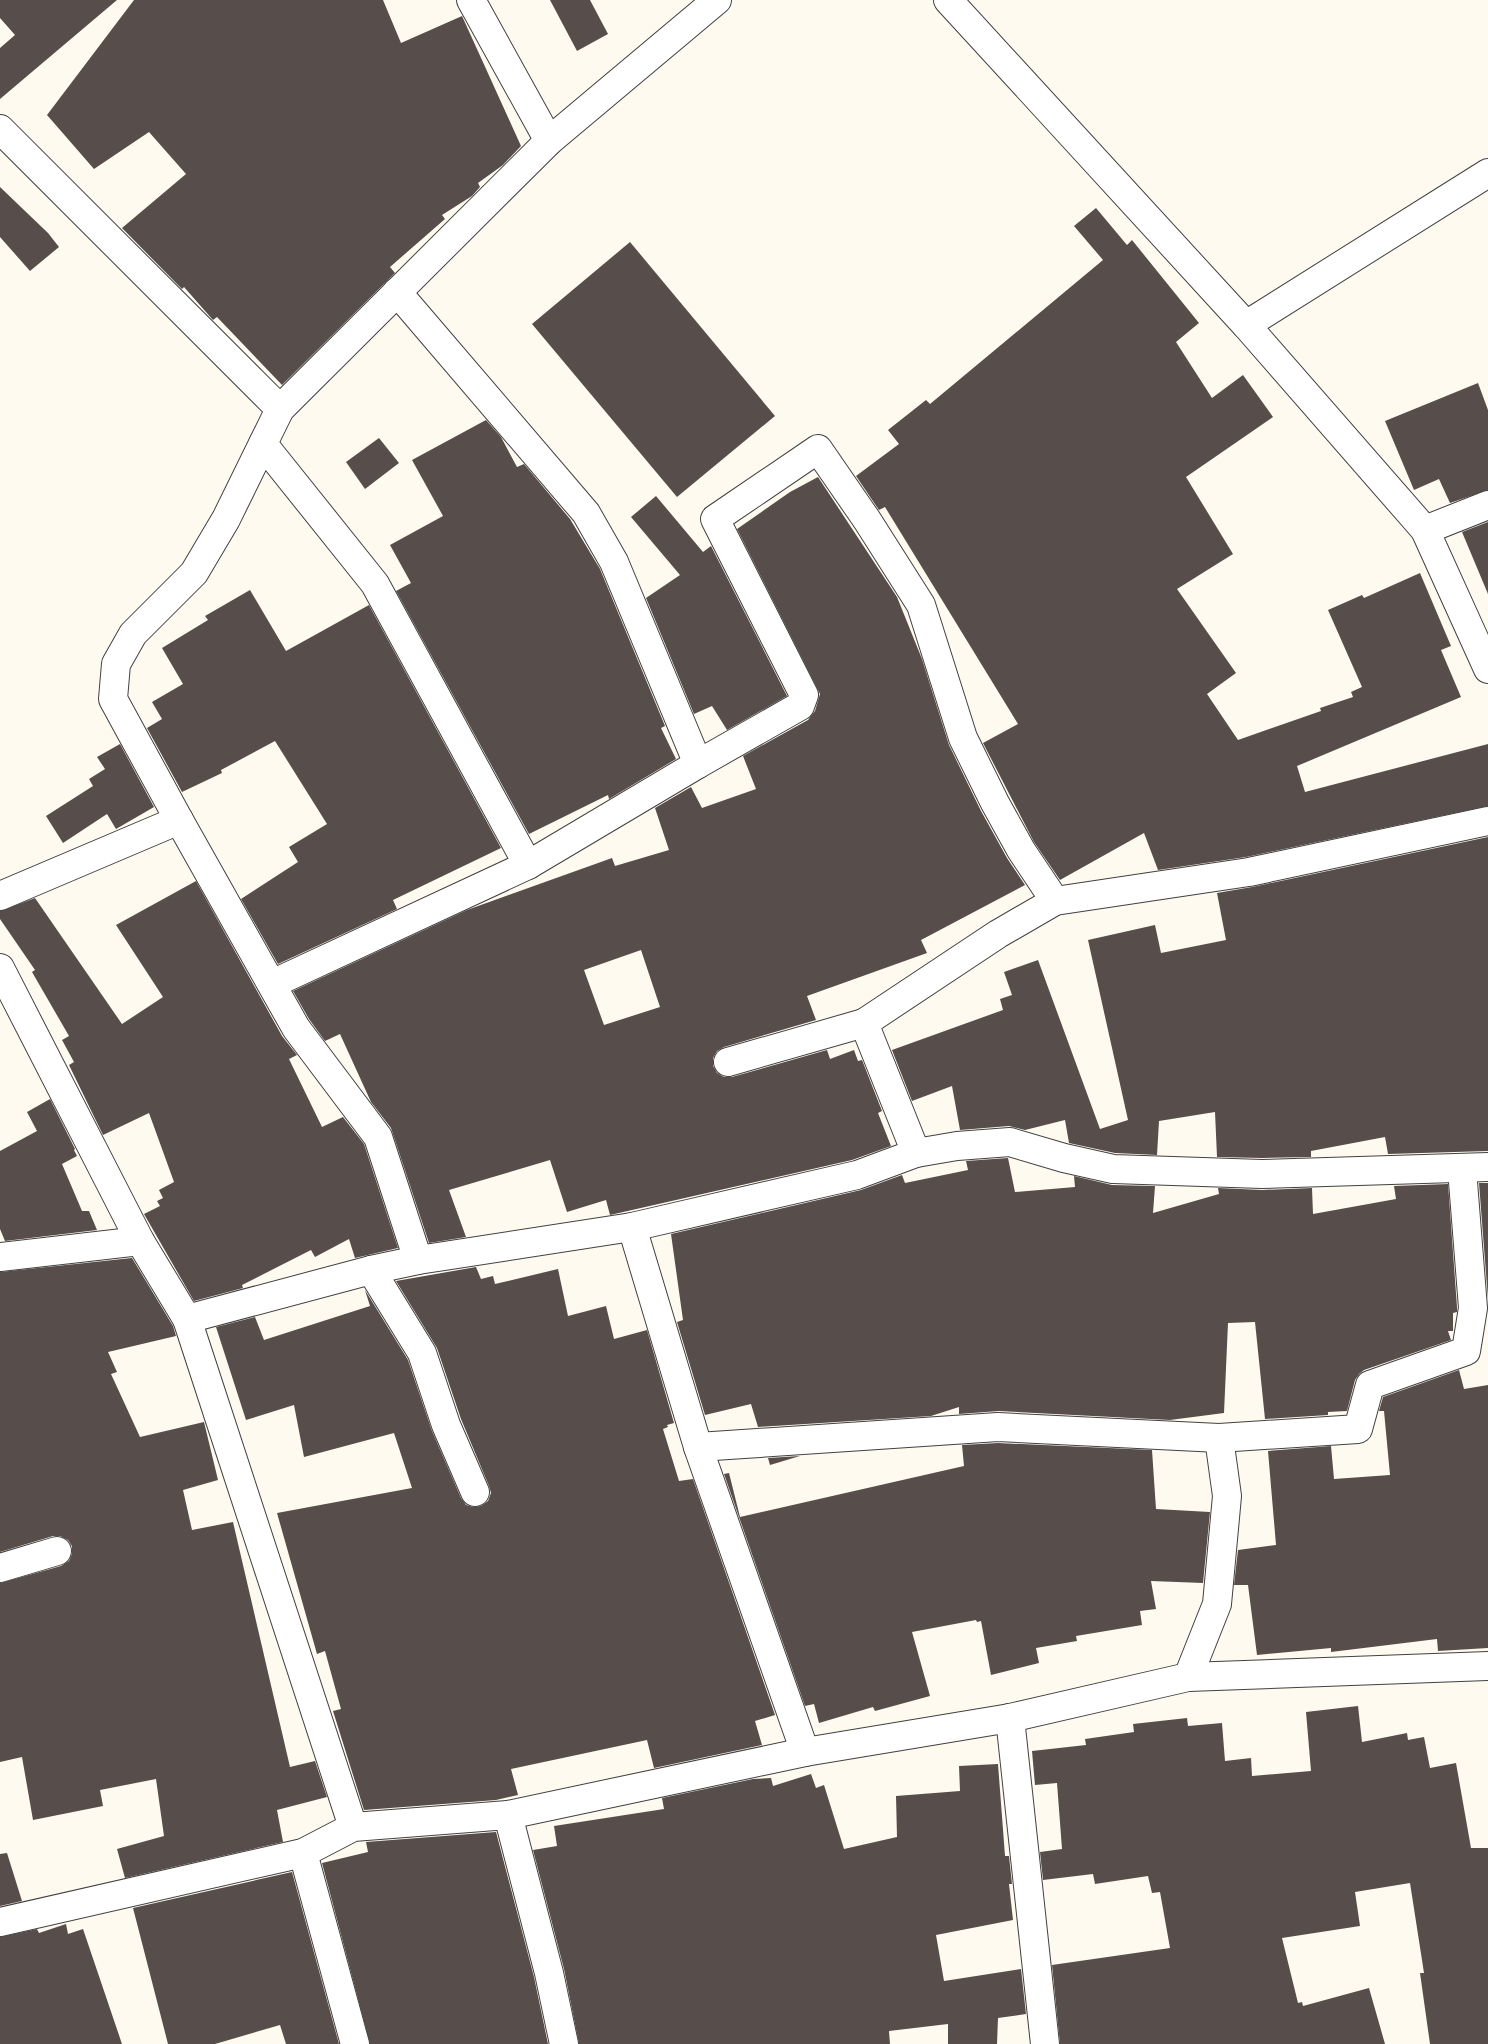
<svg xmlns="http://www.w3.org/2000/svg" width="1488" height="2044" font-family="Georgia,serif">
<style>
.building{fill:#574d4a;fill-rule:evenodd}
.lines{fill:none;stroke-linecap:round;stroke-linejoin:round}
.street-casing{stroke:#414141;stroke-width:30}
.street{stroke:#fff;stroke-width:28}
</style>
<rect width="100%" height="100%" fill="#fffaf0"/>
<g class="building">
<path d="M0,0H117L0,99V48L15,35L0,18Z"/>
<path d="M134,0H383L401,43L462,16L521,146L503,165L478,183L480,187L472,196L442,215L445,219L390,267L395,273L282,385L217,317L213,320L184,287L182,289L122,228L186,174L149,132L94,169L47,115Z"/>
<path d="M550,0H590L608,34L577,51Z"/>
<path d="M0,187L48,233L59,247L30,271L0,237Z"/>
<path d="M1096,208L1127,245L1132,240L1199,323L1176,342L1212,398L1243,375L1273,417L1186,477L1233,554L1177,589L1236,673L1207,694L1238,740L1321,711L1320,708L1353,697L1351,692L1362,687L1328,610L1362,595L1364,598L1420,573L1451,646L1441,650L1461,697L1297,766L1305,792L1488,744V806L1246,857L1158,870L1144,833L1060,880L1034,842L983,743L1018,724L885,507L879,510L856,476L899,444L888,430L926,400L930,404L1103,260L1074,226Z"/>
<path d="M630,242L775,416L677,497L532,324Z"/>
<path d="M1478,383L1488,410V490L1450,503L1439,479L1414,490L1385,421Z"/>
<path d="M486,420L501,437L517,467L524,464L570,519L600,569L665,726L661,728L676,759L609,799L608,795L529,834L396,591L411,583L390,545L443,516L412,460Z"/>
<path d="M379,438L399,463L365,489L346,462Z"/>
<path d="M818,477L897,597L922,659L949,745L981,811L1007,858L1025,885L921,940L927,953L807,996L816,1020L724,1047L717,1051L713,1058V1066L717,1073L724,1077H732L827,1050L830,1059L854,1050L858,1061L862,1060L882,1111L878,1113L891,1146L852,1160L610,1215L606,1200L567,1212L550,1160L449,1190L466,1237L429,1243L391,1128L371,1102L340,1034L325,1041L309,1019L293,991L467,910L612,858L615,866L669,850L655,808L691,787L702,808L756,789L743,756L808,720L815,711L820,694L737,529L790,492ZM641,950L660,1007L604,1025L584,970Z"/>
<path d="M656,496L703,552L711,546L787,696L727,730L712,706L694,714L646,598L680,575L631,517Z"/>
<path d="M1488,522V594L1462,532Z"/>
<path d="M250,590L286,651L369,605L501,848L393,900L397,909L278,964L241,899L298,862L289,847L327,824L275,741L221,770L222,773L182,792L147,728L162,719L152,702L183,684L162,648L208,620L205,616Z"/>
<path d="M120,744L154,807L116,829L107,814L63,843L46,816L93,786L89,779L105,769L97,757Z"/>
<path d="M1488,837V1151L1388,1154L1385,1137L1311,1151V1157L1262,1158L1217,1157L1215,1112L1159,1121L1157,1155L1115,1153L1069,1143L1065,1120L1025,1130L1009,1126L960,1130L952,1086L912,1101L892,1050L1003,1010L1000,999L1012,995L1004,972L1038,960L1100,1129L1128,1120L1088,940L1155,925L1161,953L1226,940L1217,893L1252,887Z"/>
<path d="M196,881L282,1036L297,1055L289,1059L322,1127L343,1117L364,1144L398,1248L355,1258L349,1239L315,1257L311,1250L242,1285L243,1288L194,1301L144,1214L160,1206L157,1201L163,1198L159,1190L174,1182L149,1113L103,1135L69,1065L74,1062L62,1040L69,1036L32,972L35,970L0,919V911L35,898L122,1024L163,997L116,925Z"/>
<path d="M50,1099L75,1149L74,1150L77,1156L62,1164L82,1211H89L97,1230L5,1241L0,1229V1151L37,1131L27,1112Z"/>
<path d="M1008,1158L1015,1192L1075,1187L1074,1176L1112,1185L1155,1186L1153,1213L1219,1194L1218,1188L1262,1190L1312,1188L1313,1214L1396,1199L1394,1186L1448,1184L1457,1307V1312L1453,1313V1331H1448L1451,1340L1364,1370L1359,1374L1355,1380L1347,1411L1328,1412V1415L1265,1419L1255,1322L1228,1323L1224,1413L1170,1420L999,1411L959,1414V1407L931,1416L758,1427L751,1404L705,1415L677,1322L683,1320L671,1234L861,1190L902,1175L905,1183L968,1170L966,1161Z"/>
<path d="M1479,1183H1488V1299Z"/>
<path d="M132,1258L173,1326L176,1336L108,1352L117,1372L111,1374L140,1437L204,1422L218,1480L183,1490L192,1530L233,1522L290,1767L315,1761L327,1797L277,1810L283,1842L125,1878L117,1849L164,1836L156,1779L100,1790L103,1806L33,1820L22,1757L0,1762V1583L61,1566L69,1561L72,1554V1546L68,1540L60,1536H53L0,1552V1272Z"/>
<path d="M476,1267L481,1279L493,1276L495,1284L558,1269L568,1316L606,1306L614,1339L647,1330L674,1423L667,1425L668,1427L663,1429L679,1481L693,1479L775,1715L755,1721L762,1745L654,1768L647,1740L511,1769L518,1795L496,1800L364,1810L333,1711L341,1709L325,1651L317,1654L277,1513L412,1488L394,1433L304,1457L294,1405L246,1420L216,1327L255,1317L264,1340L370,1306L365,1290L408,1360L432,1431L461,1498L466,1505L473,1507L481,1506L488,1501L491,1493L489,1486L461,1419L437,1348L396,1281Z"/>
<path d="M1459,1370L1464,1389L1488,1385V1648L1438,1651L1437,1639L1331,1652V1648L1257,1655L1248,1585H1234L1238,1550L1276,1545L1268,1451L1331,1446L1334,1479L1390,1475L1384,1411H1379L1383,1397Z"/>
<path d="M998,1443L1152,1450L1156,1509L1210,1512L1203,1583L1151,1581L1156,1609L1140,1611L1142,1625L1076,1636L1077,1641L1036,1648L1039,1663L991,1675L981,1621L977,1622L976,1620L912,1632L930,1696L875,1711L873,1707L819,1723L814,1704L805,1706L724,1474L729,1473L740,1517L964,1466L962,1445Z"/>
<path d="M800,1456L770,1465L768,1458Z"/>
<path d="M1358,1706L1362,1742L1407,1733L1408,1740L1424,1737L1430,1768L1456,1763L1471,1848H1488V2044H1430L1420,1973H1424L1410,1883L1355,1892L1360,1926L1282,1938L1298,2003L1302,2002L1303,2006L1369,1988L1385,2044H1060L1052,1965L1170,1948L1160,1892L1152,1893L1148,1876L1095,1884L1093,1874L1043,1880L1040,1852L1062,1849L1057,1783L1035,1785L1032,1751L1086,1745L1085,1739L1134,1732L1133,1724L1187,1718L1188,1726L1222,1723L1225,1761L1251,1758L1252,1776L1311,1771L1306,1712Z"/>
<path d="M998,1764L1005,1856H1009L1012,1884H1009L1013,1920L936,1935L944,1981L1021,1969L1026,2014L998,2018L997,2044H948V2024L889,2031L890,2044H579L564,1969L533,1850L557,1846L554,1826L664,1809L662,1798L753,1779L771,1778L773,1786L811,1774L816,1788L824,1785L844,1849L897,1837L896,1796L960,1791L959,1766Z"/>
<path d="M496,1832L534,1977L548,2044H370L322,1863L368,1852L366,1842Z"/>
<path d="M7,1853L22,1901L0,1906V1854Z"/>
<path d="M292,1872L339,2044H286L280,2025L215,2044H168L133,1908Z"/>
<path d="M66,1924L68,1934L83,1929L122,2044H0V1937L37,1929L39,1933Z"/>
</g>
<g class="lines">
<g class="street-casing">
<g id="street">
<path d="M471,0L549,141"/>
<path d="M948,0L1246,325L1425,530L1488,669"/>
<path d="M0,129L280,409"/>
<path d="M397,292L586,513L614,562L698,764L800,706L804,695L715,519L818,449L867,520L921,605L963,738L995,803L1021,850L1055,901"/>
<path d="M1246,325L1488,173"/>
<path d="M263,444L375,584L528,865"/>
<path d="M1425,530L1488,505"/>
<path d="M0,896L179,820"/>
<path d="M0,968L140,1241L187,1319"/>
<path d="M272,984L528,865L698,764"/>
<path d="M728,1062L864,1023"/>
<path d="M916,1153L864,1023L998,934L1055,901L1249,872L1488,821"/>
<path d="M632,1227L698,1447L805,1752"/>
<path d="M0,1257L140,1241"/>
<path d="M418,1260L378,1137L296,1028L179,820L113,699L116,664L133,634L194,573L226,519L280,409L549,141L717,0"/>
<path d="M371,1270L422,1353L446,1425L475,1492"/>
<path d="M1219,1438L1358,1429L1370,1385L1466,1351L1473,1308L1462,1169"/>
<path d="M698,1447L998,1427L1219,1438L1227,1496L1217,1604L1188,1677"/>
<path d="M0,1568L57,1551"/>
<path d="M1010,1718L1045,2044"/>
<path d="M508,1815L549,1973L564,2044"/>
<path d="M353,1827L187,1319L371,1270L418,1260L632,1227L857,1175L916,1153L957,1146L1010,1142L1064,1158L1113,1169L1262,1174L1488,1167"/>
<path d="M303,1853L355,2044"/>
<path d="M0,1922L303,1853L353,1827L508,1815L805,1752L1010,1718L1188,1677L1488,1666"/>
</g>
</g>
<use href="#street" class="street"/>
</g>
</svg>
